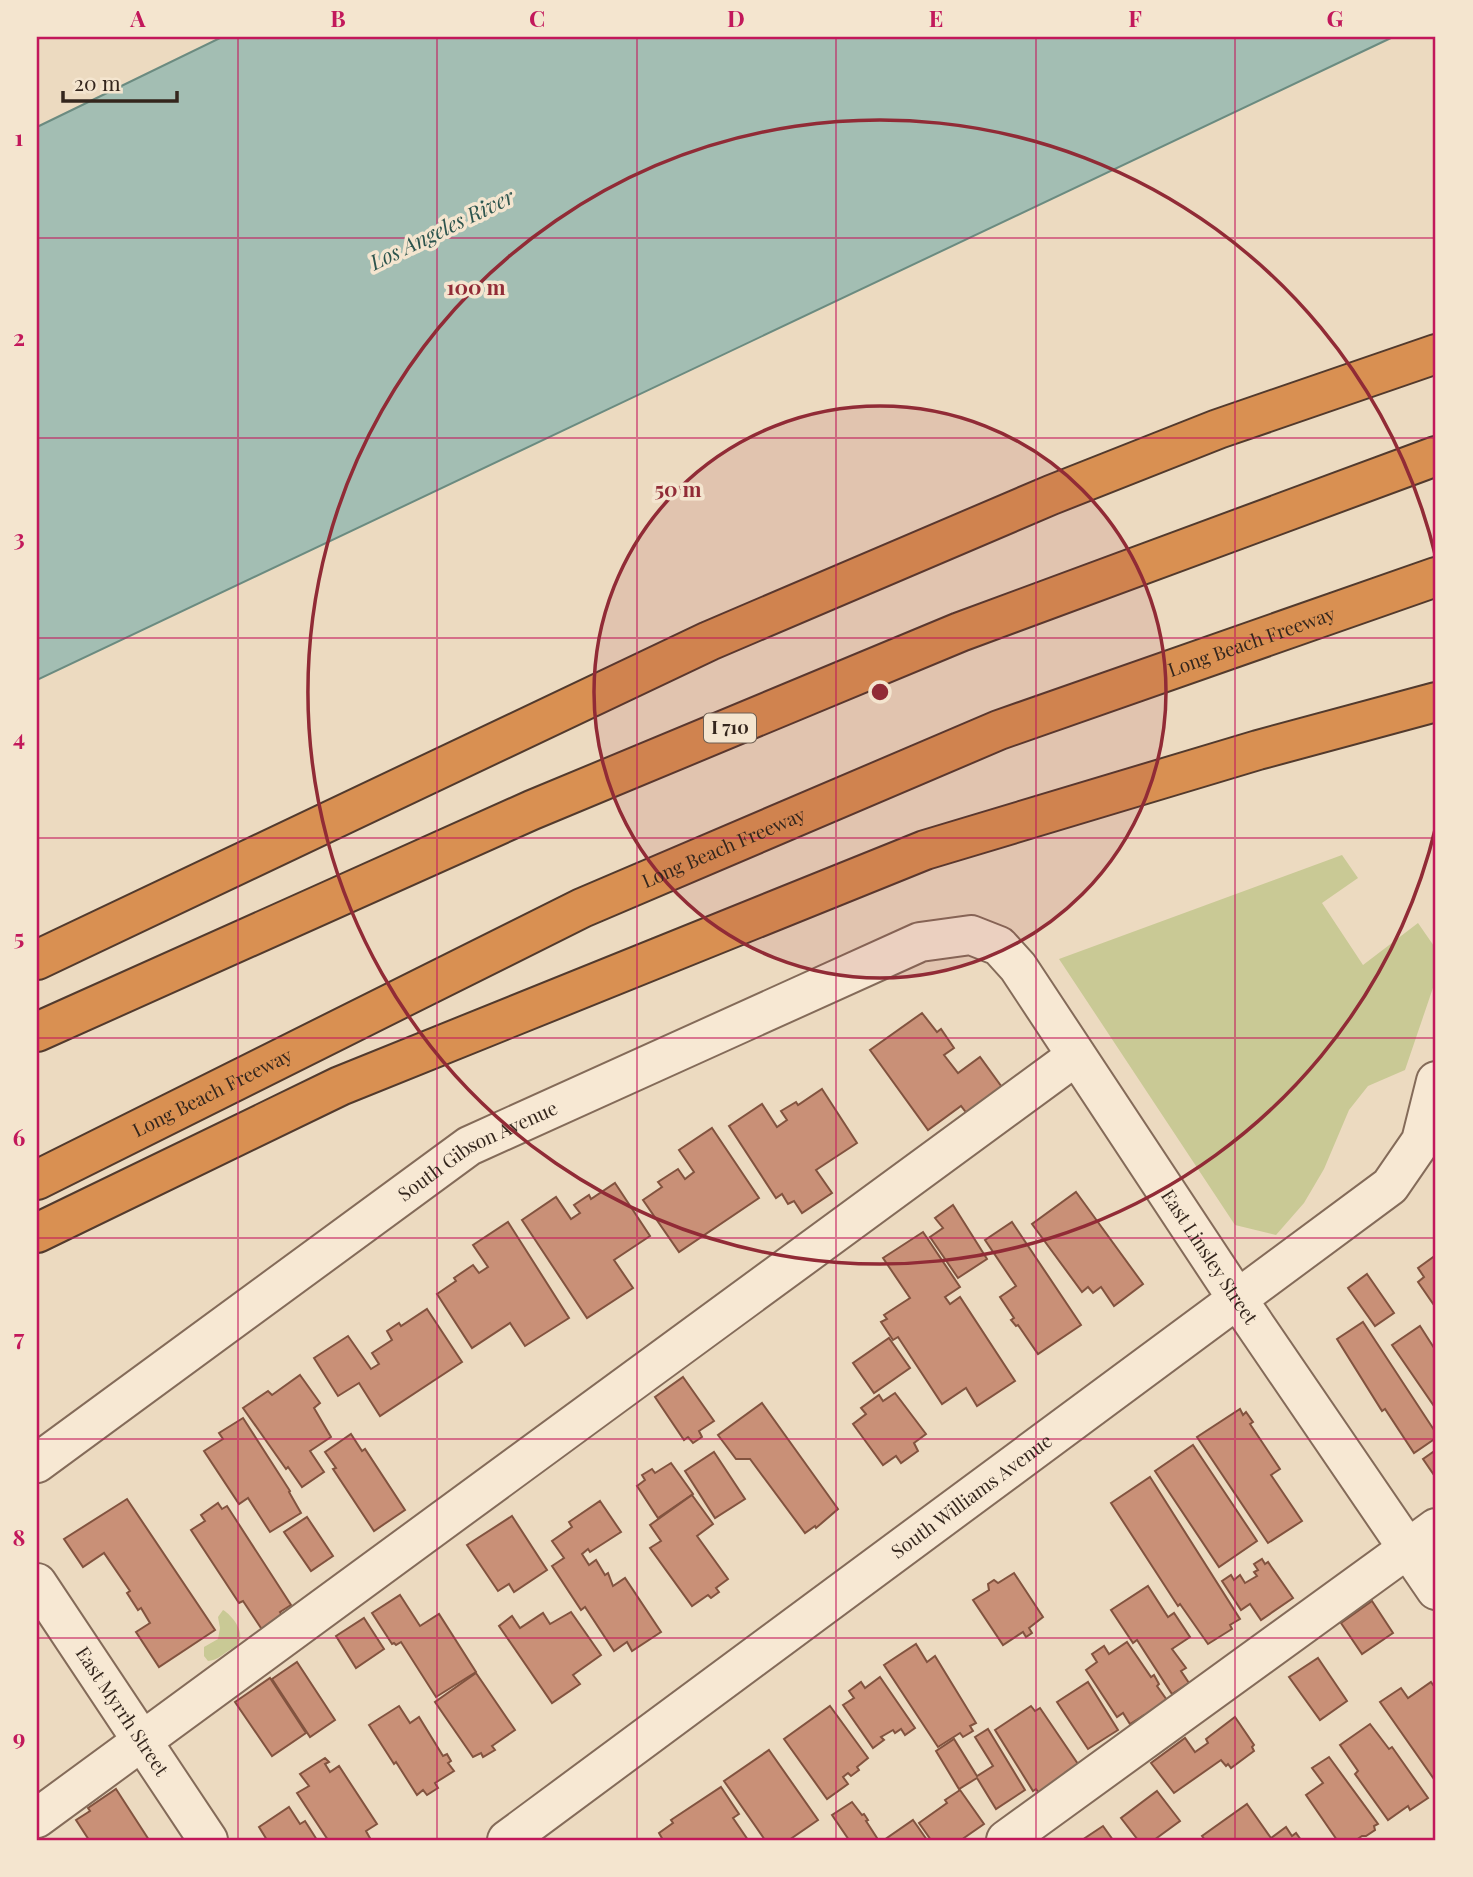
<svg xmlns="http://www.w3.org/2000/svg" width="1473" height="1877" font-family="'Playfair Display',serif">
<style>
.green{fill:#c9c995}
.water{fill:#a3beb3;stroke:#6b8b80;stroke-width:2}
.building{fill:#c99077;stroke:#82533f;stroke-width:2}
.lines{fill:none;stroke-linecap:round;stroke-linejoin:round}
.minor-casing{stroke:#846b59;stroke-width:42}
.highway-casing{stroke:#523a2d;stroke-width:42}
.minor{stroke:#f7e8d3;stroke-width:38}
.highway{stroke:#d99052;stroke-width:38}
.grid{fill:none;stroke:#c2185b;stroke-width:2;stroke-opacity:0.55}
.ring{fill:none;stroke:#912b36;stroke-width:3.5}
.labels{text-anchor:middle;stroke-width:7;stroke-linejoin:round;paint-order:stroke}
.shield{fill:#f4e5cf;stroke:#6e5f52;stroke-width:2}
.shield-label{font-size:18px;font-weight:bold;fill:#34261d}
.street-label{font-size:19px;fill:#34261d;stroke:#f4e5cf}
.water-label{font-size:21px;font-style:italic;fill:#2c544d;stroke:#f4e5cf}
.centre{fill:#912b36;stroke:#f4e5cf;stroke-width:3.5}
.ring-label{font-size:21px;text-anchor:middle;font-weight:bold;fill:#912b36;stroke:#f4e5cf;stroke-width:7;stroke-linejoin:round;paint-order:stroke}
.neatline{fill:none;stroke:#c2185b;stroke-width:2.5}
.grid-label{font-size:23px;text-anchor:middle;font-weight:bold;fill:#c2185b}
</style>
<rect width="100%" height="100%" fill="#ecdac0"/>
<g class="green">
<path d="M1342,855L1358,878L1322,903L1363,965L1418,923L1436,949V979L1405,1070L1368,1086L1349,1110L1324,1169L1304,1203L1276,1235L1235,1225L1059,959Z"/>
<path d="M223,1610C232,1615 246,1633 238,1644C235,1647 231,1649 228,1651C221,1656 217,1660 208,1661L204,1656V1647L218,1639L220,1628L218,1617Z"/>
</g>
<path class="water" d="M222,37H1393L37,680V127Z"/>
<g class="building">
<path d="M922,1013L937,1032L941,1029L954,1048L944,1055L958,1073L980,1057L1004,1090L968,1115L961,1106L928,1130L870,1050Z"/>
<path d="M822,1089L857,1143L816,1170L832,1193L802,1213L794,1201L788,1204L782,1194L776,1198L729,1126L762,1104L777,1127L787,1120L781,1111L796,1102L798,1105Z"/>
<path d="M712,1128L759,1198L679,1252L643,1200L662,1187L658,1182L678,1169L685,1179L694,1172L679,1150Z"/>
<path d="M615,1183L650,1236L614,1260L633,1288L587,1318L522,1220L556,1197L571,1219L580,1213L574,1205L589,1195L591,1199Z"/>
<path d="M1076,1192L1143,1284L1114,1306L1101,1287L1093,1293L1088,1287L1082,1292L1032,1224Z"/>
<path d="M953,1205L987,1259L958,1278L930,1237L943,1228L935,1218Z"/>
<path d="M508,1222L569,1318L525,1346L510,1323L472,1348L437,1294L456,1281L454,1278L473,1265L479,1273L488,1267L473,1245Z"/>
<path d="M1012,1222L1081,1325L1038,1354L1018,1325L1016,1326L1011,1320L1014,1318L1000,1297L1016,1286L985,1240Z"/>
<path d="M923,1232L960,1287L945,1297L950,1304L960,1297L1015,1381L977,1406L966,1388L942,1404L898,1337L893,1340L881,1322L887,1319L884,1315L910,1298L883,1258Z"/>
<path d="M1436,1255V1308L1418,1282L1424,1277L1418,1268Z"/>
<path d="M1367,1274L1394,1313L1375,1326L1348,1288Z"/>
<path d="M427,1309L462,1362L380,1416L359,1383L338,1396L314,1358L348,1336L371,1369L379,1364L372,1353L392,1340L387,1331L399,1323L401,1326Z"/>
<path d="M1363,1322L1436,1433V1438L1414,1453L1385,1409L1382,1411L1337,1339Z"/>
<path d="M1420,1326L1436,1351V1409L1392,1345Z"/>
<path d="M889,1338L910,1368L874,1393L853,1363Z"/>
<path d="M300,1375L320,1403L314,1408L331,1437L310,1451L324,1472L302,1487L288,1467L286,1469L243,1408L268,1391L272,1395Z"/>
<path d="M683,1377L714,1421L699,1431L702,1437L693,1443L688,1437L684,1440L655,1397Z"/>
<path d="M895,1393L926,1434L914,1443L918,1451L901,1463L896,1456L883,1465L853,1424L866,1414L861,1408L879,1395L883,1401Z"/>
<path d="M762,1403L838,1509L816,1528L815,1526L805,1533L750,1459H736L718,1435Z"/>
<path d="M1240,1409L1243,1415L1246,1412L1253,1422L1250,1424L1280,1469L1271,1475L1302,1521L1268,1543L1197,1437Z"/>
<path d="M243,1418L290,1491L289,1492L301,1513L270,1532L248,1498L239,1504L204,1451L223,1439L219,1433Z"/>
<path d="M351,1434L362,1451L365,1449L405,1510L374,1531L333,1469L336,1468L325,1452Z"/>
<path d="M1193,1445L1257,1541L1219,1567L1155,1471Z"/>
<path d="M1436,1450V1478L1423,1459Z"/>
<path d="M714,1452L745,1499L715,1518L685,1471Z"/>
<path d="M671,1463L693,1494L658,1518L637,1486L645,1480L642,1475L652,1469L655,1473Z"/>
<path d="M1150,1477L1240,1619L1230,1625L1232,1629L1208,1644L1180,1604L1178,1606L1111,1503Z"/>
<path d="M692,1495L713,1524L697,1536L728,1579L716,1588L719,1592L711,1598L708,1595L692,1606L650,1548L661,1541L650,1525Z"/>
<path d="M127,1499L215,1630L159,1667L136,1632L150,1623L141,1608L138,1610L127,1593L130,1591L104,1553L83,1567L64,1539Z"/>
<path d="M600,1501L621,1532L590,1552L588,1549L582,1554L589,1565L596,1560L605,1575L608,1573L613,1586L625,1578L661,1632L632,1651L627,1642L614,1651L585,1607L581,1610L552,1566L564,1558L552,1541L572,1527L569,1522Z"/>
<path d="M218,1503L222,1509L227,1506L291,1605L280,1612L283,1617L263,1631L243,1601L239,1603L191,1530L205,1521L201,1515Z"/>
<path d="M512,1516L547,1570L514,1592L509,1584L498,1591L467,1545Z"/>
<path d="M307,1517L333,1556L311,1571L284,1532Z"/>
<path d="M1262,1559L1265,1564L1268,1562L1293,1598L1261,1620L1250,1604L1241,1610L1222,1581L1231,1575L1234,1580L1240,1575L1245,1583L1257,1576L1254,1572L1258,1570L1254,1564Z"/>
<path d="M1014,1573L1043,1617L1029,1628L1032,1633L1026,1637L1023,1632L1003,1645L973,1600L989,1590L988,1584L994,1580L998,1583Z"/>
<path d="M1148,1586L1168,1617L1174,1613L1190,1637L1172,1649L1186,1668L1181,1671L1189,1683L1172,1694L1137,1640L1133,1643L1111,1610Z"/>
<path d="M400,1595L420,1626L439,1614L476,1672L436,1697L401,1642L396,1645L394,1643L392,1644L372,1613Z"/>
<path d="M1372,1601L1393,1633L1362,1654L1341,1623Z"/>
<path d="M571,1612L601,1655L573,1675L580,1684L552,1703L499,1626L512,1616L520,1628L543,1613L550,1624Z"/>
<path d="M364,1618L384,1649L356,1668L336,1636Z"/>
<path d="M1127,1642L1151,1677L1154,1675L1159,1684L1157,1686L1169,1703L1146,1718L1144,1715L1130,1724L1123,1713L1117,1717L1086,1670L1097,1662L1092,1654L1104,1646L1109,1654Z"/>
<path d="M916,1644L927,1662L935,1656L976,1723L970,1726L973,1731L963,1737L960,1733L938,1747L884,1665Z"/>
<path d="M1318,1658L1347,1701L1320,1720L1289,1677Z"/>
<path d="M297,1662L335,1720L310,1737L272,1679Z"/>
<path d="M476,1673L515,1730L492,1746L495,1750L483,1757L481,1753L473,1757L435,1702Z"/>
<path d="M880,1677L915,1728L905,1735L901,1729L895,1733L893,1730L881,1737L884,1740L873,1748L843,1705L854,1698L849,1691L861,1682L865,1688Z"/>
<path d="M270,1678L306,1733L272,1756L235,1702Z"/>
<path d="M1088,1682L1118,1730L1088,1749L1057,1702Z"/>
<path d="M1431,1682L1436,1689V1782L1380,1702L1401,1688L1408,1698Z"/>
<path d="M399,1706L410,1723L419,1717L443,1756L447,1754L451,1761L448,1763L454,1771L435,1783L438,1788L427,1795L423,1790L417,1795L396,1762L394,1764L369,1725Z"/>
<path d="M830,1706L868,1758L857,1767L859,1770L851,1776L848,1773L843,1777L848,1784L827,1799L784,1739Z"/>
<path d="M1031,1706L1035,1711L1040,1708L1078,1764L1066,1772L1075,1784L1046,1803L1036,1789L1033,1791L995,1730Z"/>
<path d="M1235,1717L1254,1745L1252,1747L1254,1751L1231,1768L1228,1764L1226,1766L1221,1760L1174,1793L1151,1763L1185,1738L1195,1752L1208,1743L1206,1739Z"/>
<path d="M1370,1724L1389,1749L1392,1747L1428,1798L1410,1810L1408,1806L1388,1820L1355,1774L1358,1771L1340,1745Z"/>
<path d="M988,1729L1025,1790L996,1809L977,1778L959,1789L936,1751L954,1739L977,1776L993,1766L975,1737Z"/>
<path d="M769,1750L818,1820L789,1840H765L724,1781Z"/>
<path d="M1329,1757L1378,1824L1374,1826L1375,1830L1366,1836H1362L1356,1840H1337L1306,1795L1323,1783L1312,1768Z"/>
<path d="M325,1758L329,1762L325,1764L330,1772L339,1766L377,1824L366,1831L371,1840H328L297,1793L309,1786L300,1774Z"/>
<path d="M721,1787L739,1814L733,1818L748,1840H663L659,1833L673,1823L671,1820Z"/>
<path d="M116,1789L149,1840H89L76,1820L90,1811L88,1808Z"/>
<path d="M960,1790L984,1824L961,1840H931L919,1823L947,1803L945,1800Z"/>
<path d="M1157,1791L1180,1821L1154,1840H1138L1121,1818Z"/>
<path d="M852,1802L862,1815L864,1814L868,1820L866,1821L877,1838L874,1840H849L832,1815Z"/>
<path d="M1247,1804L1271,1838L1286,1827L1292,1836L1296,1833L1301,1840H1205L1202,1836Z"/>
<path d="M289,1807L300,1824L305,1821L317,1840H267L259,1827Z"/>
<path d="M913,1820L927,1840H884Z"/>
<path d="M1103,1826L1113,1840H1082Z"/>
</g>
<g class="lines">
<g class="minor-casing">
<g id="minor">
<path id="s1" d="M37,1463L469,1146L920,942L971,935L999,946L1018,967L1238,1300L1436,1590"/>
<path id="s2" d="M37,1583L208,1840"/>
<path d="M37,1818L1076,1056"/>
<path id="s3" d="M507,1840L1390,1186L1421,1141L1436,1081"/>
<path d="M1006,1840L1436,1528"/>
</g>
</g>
<g class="highway-casing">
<g id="highway">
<path d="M37,960L709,641L1051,495L1218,429L1436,354"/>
<path d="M37,1032L532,810L960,632L1436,456"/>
<path id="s4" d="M37,1180L582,908L999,730L1436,577"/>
<path d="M37,1233L340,1086L925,850L1258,750L1436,702"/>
</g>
</g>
<use href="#minor" class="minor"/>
<use href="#highway" class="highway"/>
</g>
<path class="grid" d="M238,37V1840M437,37V1840M637,37V1840M836,37V1840M1036,37V1840M1235,37V1840M37,238H1436M37,438H1436M37,638H1436M37,838H1436M37,1038H1436M37,1238H1436M37,1439H1436M37,1638H1436"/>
<circle cx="880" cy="692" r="286" fill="#912b36" fill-opacity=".12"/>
<g class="ring">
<circle cx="880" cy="692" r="286"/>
<path d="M1436 826A572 572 0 1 1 1436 558"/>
</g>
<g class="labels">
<rect class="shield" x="704" y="713.5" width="52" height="29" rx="5"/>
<g class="shield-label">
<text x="730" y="734">I 710</text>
</g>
<g class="street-label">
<text dy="7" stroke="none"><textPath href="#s4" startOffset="1330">Long Beach Freeway</textPath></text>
<text dy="7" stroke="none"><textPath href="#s4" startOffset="763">Long Beach Freeway</textPath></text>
<text dy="7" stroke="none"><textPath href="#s4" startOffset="196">Long Beach Freeway</textPath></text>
<text dy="7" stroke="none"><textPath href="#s1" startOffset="541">South Gibson Avenue</textPath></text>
<text dy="7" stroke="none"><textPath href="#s1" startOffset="1488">East Linsley Street</textPath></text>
<text dy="7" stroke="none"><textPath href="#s3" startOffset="578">South Williams Avenue</textPath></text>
<text dy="7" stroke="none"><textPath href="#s2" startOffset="154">East Myrrh Street</textPath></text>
</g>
<g class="water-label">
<text transform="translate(442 230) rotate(-26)" y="7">Los Angeles River</text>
</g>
</g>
<circle cx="880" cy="692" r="10" class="centre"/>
<g class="ring-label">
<text x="476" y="295">100 m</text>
<text x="678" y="497">50 m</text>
</g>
<rect width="1473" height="1877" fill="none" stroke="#f4e5cf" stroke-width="77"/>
<path d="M63 91v10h114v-10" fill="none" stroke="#34261d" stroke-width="3.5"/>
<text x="74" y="91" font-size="21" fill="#34261d" stroke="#f4e5cf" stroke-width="5" paint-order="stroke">20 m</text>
<rect x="38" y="38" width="1396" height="1801" class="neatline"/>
<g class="grid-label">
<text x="138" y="27">A</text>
<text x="338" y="27">B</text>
<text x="537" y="27">C</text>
<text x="736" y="27">D</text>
<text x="936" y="27">E</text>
<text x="1135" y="27">F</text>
<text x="1335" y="27">G</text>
<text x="19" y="146">1</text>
<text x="19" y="346">2</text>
<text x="19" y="546">3</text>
<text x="19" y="746">4</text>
<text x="19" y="946">5</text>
<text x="19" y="1146">6</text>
<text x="19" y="1346">7</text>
<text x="19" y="1546">8</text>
<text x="19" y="1746">9</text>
</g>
</svg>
